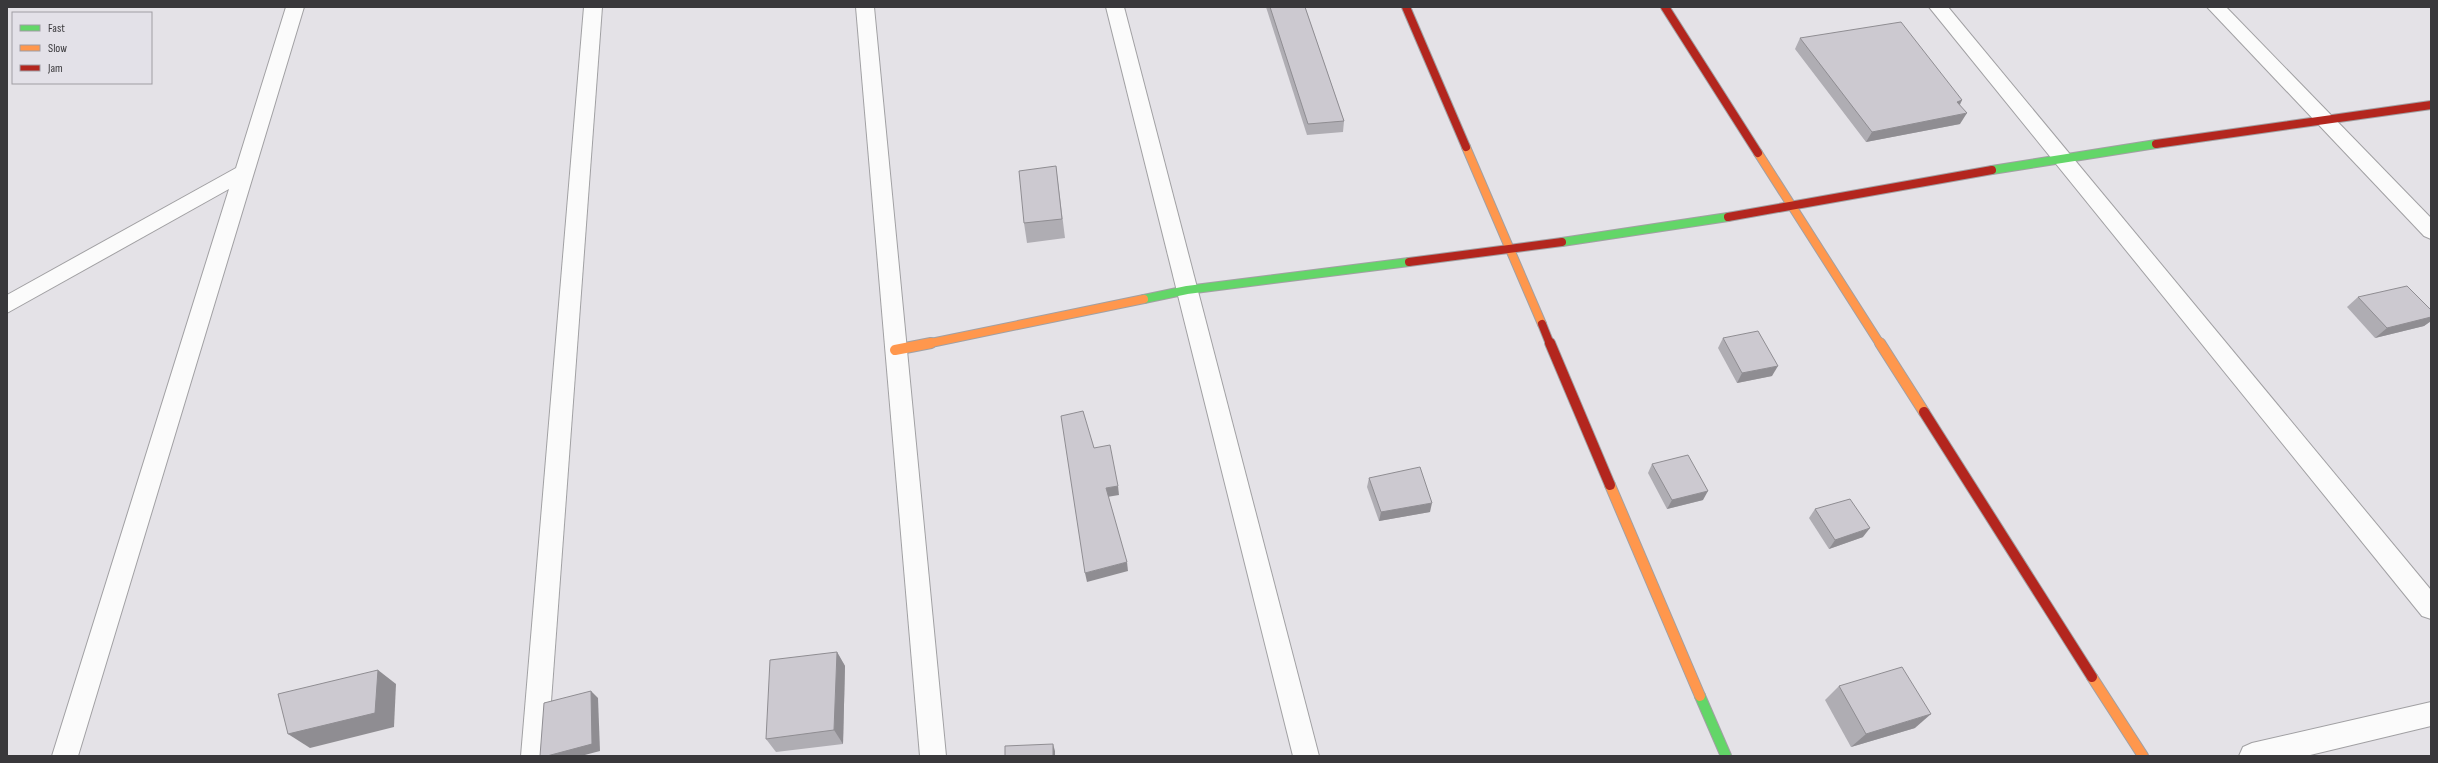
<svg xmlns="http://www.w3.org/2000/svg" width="2438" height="763" font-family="'Sofia Sans Condensed',sans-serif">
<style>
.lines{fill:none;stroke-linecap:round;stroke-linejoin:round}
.street-casing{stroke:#a1a0a3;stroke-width:2}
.fast-far1-casing{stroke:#a1a0a3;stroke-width:10}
.fast-casing{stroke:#a1a0a3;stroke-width:12}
.slow-far1-casing{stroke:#a1a0a3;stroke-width:10}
.slow-casing{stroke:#a1a0a3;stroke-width:12}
.jam-far1-casing{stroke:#a1a0a3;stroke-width:10}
.jam-casing{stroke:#a1a0a3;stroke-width:12}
.street{fill:#fbfbfb;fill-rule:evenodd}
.fast-far1{stroke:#63d668;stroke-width:8}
.fast{stroke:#63d668;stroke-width:10}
.slow-far1{stroke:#ff974d;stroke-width:8}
.slow{stroke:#ff974d;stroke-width:10}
.jam-far1{stroke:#b3261e;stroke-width:8}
.jam{stroke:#b3261e;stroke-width:10}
.wall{fill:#afadb3}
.shaded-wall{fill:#8f8d92}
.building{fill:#ccc9d0;stroke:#8f8d92}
</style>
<rect width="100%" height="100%" fill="#e4e2e7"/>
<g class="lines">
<g class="street-casing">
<g id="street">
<path d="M286,7H304L78,756H52L229,189L7,313V295L236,168Z"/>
<path d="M584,7H602L547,756H521Z"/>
<path d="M856,7H874L946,756H920Z"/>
<path d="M1106,7H1124L1319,756H1293Z"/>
<path d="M1929,7H1948L2431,590V619L2422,616Z"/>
<path d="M2207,7H2226L2431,218V239L2424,236Z"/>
<path d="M2431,702V726L2306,756H2239L2243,747L2252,743Z"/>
</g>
</g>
<g class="fast-far1-casing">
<g id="fast-far1">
<path d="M1992,170L2156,144"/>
<path d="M1562,242L1728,217"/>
<path d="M1144,299L1187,290L1409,262"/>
</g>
</g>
<g class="fast-casing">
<path id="fast" d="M1700,696L1726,756"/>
</g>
<g class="slow-far1-casing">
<g id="slow-far1">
<path d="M1466,147L1542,324"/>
<path d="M1758,153L1880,344"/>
<path d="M926,344L1144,299"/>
</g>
</g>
<g class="slow-casing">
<g id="slow">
<path d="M1880,343L1924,412"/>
<path d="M895,350L931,343"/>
<path d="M1610,485L1700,696"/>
<path d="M2092,677L2143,756"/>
</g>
</g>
<g class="jam-far1-casing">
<g id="jam-far1">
<path d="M1406,7L1466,147"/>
<path d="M1665,7L1758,153"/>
<path d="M2156,144L2431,105"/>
<path d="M1728,217L1992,170"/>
<path d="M1409,262L1562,242"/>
<path d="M1542,324L1550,344"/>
</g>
</g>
<g class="jam-casing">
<g id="jam">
<path d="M1550,343L1610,485"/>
<path d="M1924,412L2092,677"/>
</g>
</g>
<use href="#street" class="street"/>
<use href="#fast-far1" class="fast-far1"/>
<use href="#fast" class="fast"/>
<use href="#slow-far1" class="slow-far1"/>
<use href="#slow" class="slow"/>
<use href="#jam-far1" class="jam-far1"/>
<use href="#jam" class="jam"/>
</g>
<g class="wall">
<path d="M1266,7H1305L1344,121L1343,132L1307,135Z"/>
<path d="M1800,38L1962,100L1960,105V124L1866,142L1795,49Z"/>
<path d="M1056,166L1065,238L1027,243L1024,223Z"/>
<path d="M2358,297L2431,310V321L2424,326L2375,338L2347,307Z"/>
<path d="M1723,338L1772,376L1737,383L1718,348Z"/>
<path d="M1652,464L1703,500L1667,509L1648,473Z"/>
<path d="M1369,478L1430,512L1379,521L1367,487Z"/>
<path d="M1815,509L1863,537L1829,549L1809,518Z"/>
<path d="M837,652L845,666L843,744L776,752L766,739Z"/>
<path d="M1839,686L1915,728L1851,747L1825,700Z"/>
</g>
<g class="shaded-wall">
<path d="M1962,100L1956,111L1957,102Z"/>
<path d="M1967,113L1960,124L1866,142L1872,132Z"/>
<path d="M2431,317V321L2424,326L2375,338L2387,328Z"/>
<path d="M1778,366L1772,376L1737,383L1742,373Z"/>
<path d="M1118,486L1119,495L1107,497L1106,488Z"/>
<path d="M1708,491L1703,500L1667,509L1672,500Z"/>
<path d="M1432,503L1430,512L1379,521L1381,512Z"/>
<path d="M1870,528L1863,537L1829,549L1835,540Z"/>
<path d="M1127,562L1128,571L1087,582L1085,573Z"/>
<path d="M837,652L845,666L843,744L834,730Z"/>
<path d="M378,670L396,684L394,727L310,748L288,734Z"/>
<path d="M591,691L598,698L600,751L581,756H547Z"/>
<path d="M1931,714L1915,728L1851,747L1866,734Z"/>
<path d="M1053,744L1055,751V756H1053Z"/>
</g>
<g class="building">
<path d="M1270,7H1305L1344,121L1308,124Z"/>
<path d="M1901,22L1962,100L1957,102L1967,113L1872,132L1800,38Z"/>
<path d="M1056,166L1062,219L1024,223L1019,171Z"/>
<path d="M2407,286L2431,310V317L2387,328L2358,297Z"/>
<path d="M1758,331L1778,366L1742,373L1723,338Z"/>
<path d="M1083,411L1094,448L1110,445L1118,486L1106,488L1127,562L1085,573L1061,416Z"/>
<path d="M1688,455L1708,491L1672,500L1652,464Z"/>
<path d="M1420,467L1432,503L1381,512L1369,478Z"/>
<path d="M1850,499L1870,528L1835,540L1815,509Z"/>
<path d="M837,652L834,730L766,739L770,660Z"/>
<path d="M1902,667L1931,714L1866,734L1839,686Z"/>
<path d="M378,670L375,713L288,734L278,694Z"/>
<path d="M591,691L592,744L547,756H540L544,703Z"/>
<path d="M1053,744V756H1005V746Z"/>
</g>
<rect width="2438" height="763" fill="none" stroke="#39383b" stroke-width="16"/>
<rect x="12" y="12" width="140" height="72" fill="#e3e1e8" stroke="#9f9da3"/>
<rect x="20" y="25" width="20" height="6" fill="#63d668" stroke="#9f9da3"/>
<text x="48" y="32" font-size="12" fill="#39383b">Fast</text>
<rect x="20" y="45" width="20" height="6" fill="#ff974d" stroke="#9f9da3"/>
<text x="48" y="52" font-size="12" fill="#39383b">Slow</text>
<rect x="20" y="65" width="20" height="6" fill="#b3261e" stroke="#9f9da3"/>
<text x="48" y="72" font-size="12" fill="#39383b">Jam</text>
</svg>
